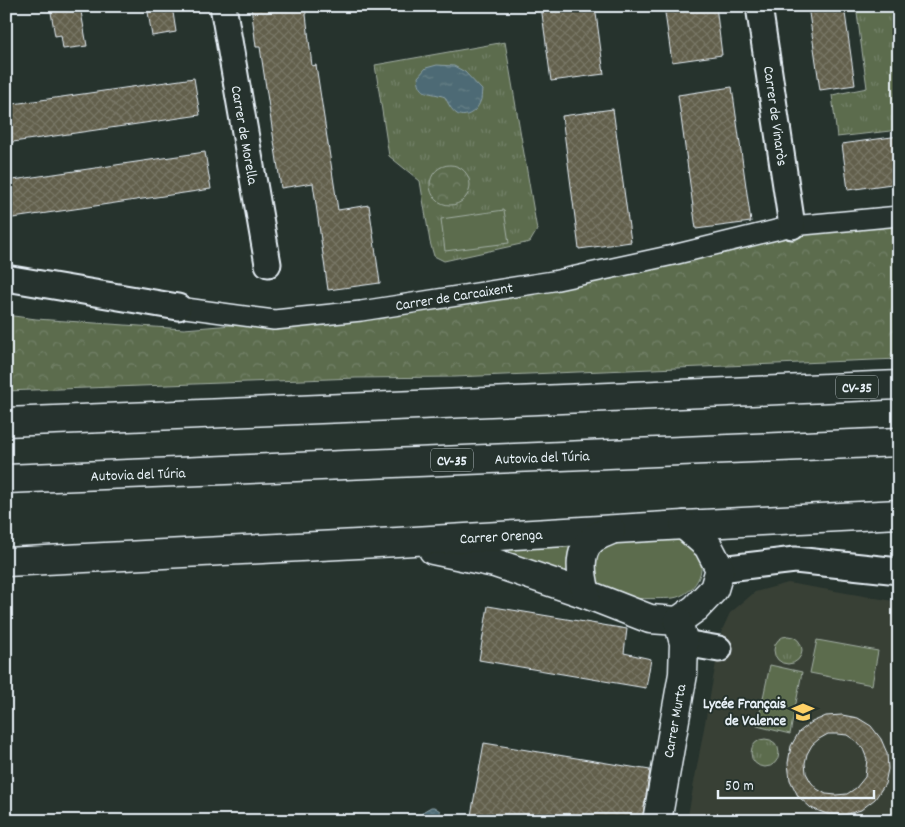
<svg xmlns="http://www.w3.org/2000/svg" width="905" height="827" font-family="Dekko,sans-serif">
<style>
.built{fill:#384036}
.grass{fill:url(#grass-tufts);stroke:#a2aea3}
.park{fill:url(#park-crowns);stroke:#a2aea3}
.garden{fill:#5c6c4e;stroke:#a2aea3}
.water{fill:url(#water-ripples);stroke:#8ca1a9}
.building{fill:url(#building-cross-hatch);stroke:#e8f1f8;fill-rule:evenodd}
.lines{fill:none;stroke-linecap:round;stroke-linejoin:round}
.pedestrian-casing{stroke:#e8f1f8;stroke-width:22}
.minor-casing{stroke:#e8f1f8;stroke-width:29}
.tertiary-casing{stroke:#e8f1f8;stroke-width:31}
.trunk-casing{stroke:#e8f1f8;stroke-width:31}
.pedestrian{stroke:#26332d;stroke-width:19}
.minor{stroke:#26332d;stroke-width:25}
.tertiary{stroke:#26332d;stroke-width:28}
.trunk{stroke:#26332d;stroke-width:28}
.labels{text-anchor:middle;stroke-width:4;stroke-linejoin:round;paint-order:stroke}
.shield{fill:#26332d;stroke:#aeb8bb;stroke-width:1}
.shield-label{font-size:14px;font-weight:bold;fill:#e8f1f8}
.street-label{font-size:15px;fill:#e8f1f8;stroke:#26332d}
.poi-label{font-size:15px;font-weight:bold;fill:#e8f1f8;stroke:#26332d;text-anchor:end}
</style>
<defs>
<pattern id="grass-tufts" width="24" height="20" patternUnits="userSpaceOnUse" patternTransform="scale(1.25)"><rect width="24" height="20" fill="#5c6c4e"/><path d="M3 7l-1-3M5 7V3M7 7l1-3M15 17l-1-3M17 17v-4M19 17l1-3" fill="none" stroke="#738168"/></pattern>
<pattern id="park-crowns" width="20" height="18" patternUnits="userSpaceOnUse" patternTransform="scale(1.25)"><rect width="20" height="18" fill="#5c6c4e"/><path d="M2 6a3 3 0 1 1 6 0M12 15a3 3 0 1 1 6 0" fill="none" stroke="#738168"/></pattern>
<pattern id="water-ripples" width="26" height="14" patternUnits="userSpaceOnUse" patternTransform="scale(1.25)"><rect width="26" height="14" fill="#4e6b74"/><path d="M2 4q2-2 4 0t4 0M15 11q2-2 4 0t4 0" fill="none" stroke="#688189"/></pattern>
<pattern id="building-cross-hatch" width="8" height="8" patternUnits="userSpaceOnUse" patternTransform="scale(1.25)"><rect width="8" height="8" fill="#625f4b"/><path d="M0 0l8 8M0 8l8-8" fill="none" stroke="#787666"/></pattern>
</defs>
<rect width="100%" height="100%" fill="#26332d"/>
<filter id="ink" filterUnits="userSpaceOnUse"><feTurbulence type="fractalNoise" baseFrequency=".02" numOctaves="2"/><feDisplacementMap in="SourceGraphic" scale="10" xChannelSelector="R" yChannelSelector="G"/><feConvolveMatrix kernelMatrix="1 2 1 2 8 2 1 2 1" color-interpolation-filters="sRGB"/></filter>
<g filter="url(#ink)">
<path class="built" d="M788,583L899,602V821H687L722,630L730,613L755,592Z"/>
<g class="grass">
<path d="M856,6H899V130L837,137L832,95L867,88Z"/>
<path d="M505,42L537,230L530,242L444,261L434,256L430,242L420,181L389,156L375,65Z"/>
<circle cx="788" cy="650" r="14"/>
<circle cx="765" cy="753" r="14"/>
</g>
<g class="park">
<circle cx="450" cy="185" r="20"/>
<path d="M899,211V359L455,377L356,378L6,391V315L36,319L184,329L316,318Z"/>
</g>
<g class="garden">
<path d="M504,210L509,243L445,251L441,219Z"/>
<path d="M680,539C685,542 692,546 696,551C710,569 694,595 673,598C665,599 613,599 606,597C603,596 599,593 596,591L589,569L605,540Z"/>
<path d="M575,542L571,574L456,548Z"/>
<path d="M817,640L878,651L872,685L810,673Z"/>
<path d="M770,665L802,672L790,734L757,726Z"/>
</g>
<g class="water">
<path d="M437,65L454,66L465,72L482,90C481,94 482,99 480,102C477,111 466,119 457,114C451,110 448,103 445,97C430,91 420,97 418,77L426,68Z"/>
<path d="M431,807H434L440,811L441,818L439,821H417L424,811Z"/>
</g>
<g class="building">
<path d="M50,6H80L87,46L63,49L61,35L55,36Z"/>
<path d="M147,6H172L176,32L152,36Z"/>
<path d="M251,6H305L312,66L316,65L338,210L369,205L380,283L328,290L313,183L281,188L260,47H256Z"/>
<path d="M541,6H595L604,74L551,81Z"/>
<path d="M664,6H716L722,55L672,62Z"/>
<path d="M808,6H844L855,85L820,90Z"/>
<path d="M194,78L200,115L6,143V105Z"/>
<path d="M732,87L751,222L696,229L678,95Z"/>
<path d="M613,109L631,242L579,249L562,116Z"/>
<path d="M899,136V183L848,190L842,144Z"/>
<path d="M205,152L211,189L6,219V181Z"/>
<path d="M488,606L627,629L624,653L651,659L646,688L479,660Z"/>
<path d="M842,715L858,718L871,726L881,739L887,753L888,769L885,784L875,799L861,810L844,815L827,814L811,808L798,796L790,780L788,763L791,746L799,732L812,722L826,716ZM828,734H838L847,735L856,741L863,749L867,759L865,777L856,788L847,794L836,795L826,794L817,789L811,782L806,773L805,763L807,754L812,745L819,739Z"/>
<path d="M484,743L650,770L642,821H470Z"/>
</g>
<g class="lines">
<g class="pedestrian-casing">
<path id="pedestrian" d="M178,307L274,320L361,311L553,281L673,255L792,226L899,216"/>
</g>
<g class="minor-casing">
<g id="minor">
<path d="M223,6L268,264"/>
<path d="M759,6L792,226"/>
<path d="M6,278L178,307"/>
<path d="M720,569L795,560L899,571"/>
<path d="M684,643L719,649"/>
</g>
</g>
<g class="tertiary-casing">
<g id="tertiary">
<path d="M433,550L495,563L586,594L650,619L678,621"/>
<path d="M6,562L397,542L684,525L899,514"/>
<path d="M586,594C582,577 576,552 593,539C598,535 605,533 611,530"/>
<path d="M678,621L696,608L714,589L720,569L708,546L684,525"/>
<path d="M657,821L683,674L684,643L678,621"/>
</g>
</g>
<g class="trunk-casing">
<g id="trunk">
<path d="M6,422L899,385"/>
<path d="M6,479L899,442"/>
</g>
</g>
<use href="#pedestrian" class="pedestrian"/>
<use href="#minor" class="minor"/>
<use href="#tertiary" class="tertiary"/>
<use href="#trunk" class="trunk"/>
</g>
</g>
<defs>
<g id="school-bare" transform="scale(1.725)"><path d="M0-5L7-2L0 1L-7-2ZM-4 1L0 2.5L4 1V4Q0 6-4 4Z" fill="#ffd166" stroke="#26332d" stroke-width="2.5" paint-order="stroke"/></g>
</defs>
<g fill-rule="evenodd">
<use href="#school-bare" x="803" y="712"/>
</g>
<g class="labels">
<g class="shield">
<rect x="836" y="375.5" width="42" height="23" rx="4"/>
<rect x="431" y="448.5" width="42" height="23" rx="4"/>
</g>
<g class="shield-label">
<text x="857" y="392">CV-35</text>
<text x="452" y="465">CV-35</text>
</g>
<g class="street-label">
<text transform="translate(776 116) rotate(82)" y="5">Carrer de Vinaròs</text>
<text transform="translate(245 135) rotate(80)" y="5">Carrer de Morella</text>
<text transform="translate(454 296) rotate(-9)" y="5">Carrer de Carcaixent</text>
<text transform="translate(542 457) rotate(-2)" y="5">Autovia del Túria</text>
<text transform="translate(138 474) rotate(-2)" y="5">Autovia del Túria</text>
<text transform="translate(501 536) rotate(-3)" y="5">Carrer Orenga</text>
<text transform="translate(674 721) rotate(-80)" y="5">Carrer Murta</text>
</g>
<g class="poi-label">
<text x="786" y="708">Lycée Français<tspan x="786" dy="17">de Valence</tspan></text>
</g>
</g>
<rect width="905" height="827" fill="none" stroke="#26332d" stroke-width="25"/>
<rect x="12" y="12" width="880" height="802" fill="none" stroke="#e8f1f8" stroke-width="2" filter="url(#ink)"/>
<path d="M718 790v8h156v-8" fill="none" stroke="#e8f1f8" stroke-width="2.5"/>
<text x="725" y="790" font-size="15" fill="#e8f1f8" stroke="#26332d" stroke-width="4" paint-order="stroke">50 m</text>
</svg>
